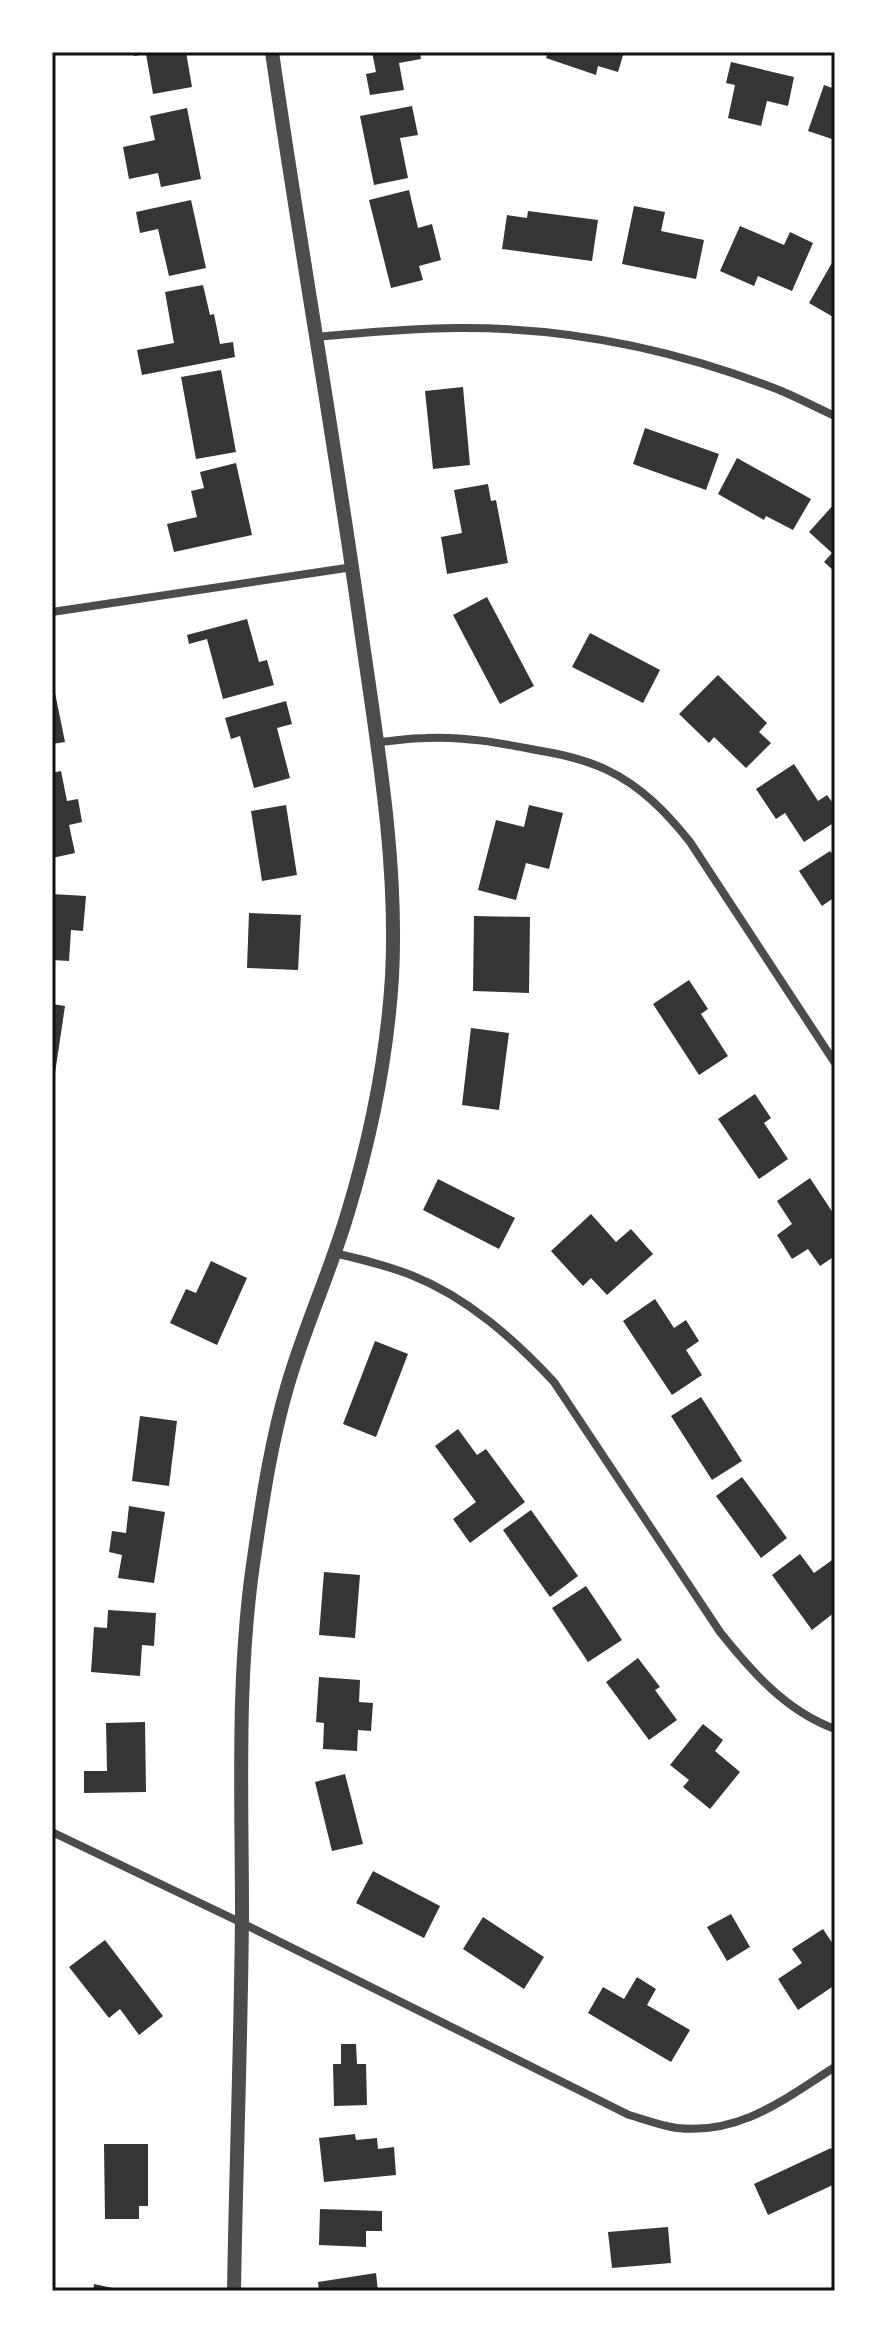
<svg xmlns="http://www.w3.org/2000/svg" width="887" height="2343" font-family="'Archivo Narrow',sans-serif">
<style>
.building{fill:#353535}
.lines{fill:none;stroke-linecap:round;stroke-linejoin:round}
.minor{stroke:#4c4c4c;stroke-width:8}
.tertiary{stroke:#4c4c4c;stroke-width:14}
.neatline{fill:none;stroke:#111;stroke-width:3}
</style>
<rect width="100%" height="100%" fill="#fff"/>
<g class="building">
<path d="M133,52H186L192,87L153,94L146,54L134,56Z"/>
<path d="M372,52H420L421,59L399,63L404,90L370,95L366,74L376,72Z"/>
<path d="M548,52H624L618,72L598,66L596,75L546,58Z"/>
<path d="M731,62L794,77L788,106L767,101L761,126L728,118L735,85L726,83Z"/>
<path d="M824,85L835,89V140L808,131Z"/>
<path d="M412,106L418,135L400,138L408,178L374,185L360,116Z"/>
<path d="M187,108L201,179L161,187L158,173L129,179L123,147L155,140L150,116Z"/>
<path d="M409,190L418,228L432,224L441,260L419,266L423,280L391,288L369,200Z"/>
<path d="M191,200L206,268L169,276L158,229L140,233L136,212Z"/>
<path d="M634,206L665,212L661,231L704,240L696,279L622,264Z"/>
<path d="M528,211L598,220L592,261L502,249L507,215L527,218Z"/>
<path d="M740,226L784,245L790,232L813,243L792,291L758,276L754,286L720,271Z"/>
<path d="M833,261L835,262V318L809,303Z"/>
<path d="M203,285L210,315L214,314L220,344L233,342L235,357L142,375L137,350L174,343L165,292Z"/>
<path d="M221,370L236,452L196,459L181,377Z"/>
<path d="M463,387L470,465L433,469L425,391Z"/>
<path d="M645,428L719,454L706,490L633,464Z"/>
<path d="M737,458L811,499L793,530L766,516L764,520L718,494Z"/>
<path d="M236,463L252,535L174,552L167,524L197,517L191,491L204,488L200,472Z"/>
<path d="M488,484L491,501L496,500L508,563L447,574L441,537L462,533L454,490Z"/>
<path d="M835,503V572L824,562L832,553L809,532Z"/>
<path d="M487,597L534,686L500,704L453,615Z"/>
<path d="M247,619L259,662L267,660L274,685L223,699L207,639L189,644L187,635Z"/>
<path d="M590,633L660,670L643,703L572,667Z"/>
<path d="M718,675L767,723L759,732L771,743L746,768L714,737L709,743L679,714Z"/>
<path d="M52,678L65,742L52,744Z"/>
<path d="M286,701L292,724L277,728L290,778L254,788L240,736L231,739L225,718Z"/>
<path d="M794,764L818,801L827,795L835,806V822L804,842L785,813L776,819L756,789Z"/>
<path d="M61,771L67,801L78,799L82,822L69,825L75,853L52,858V773Z"/>
<path d="M286,805L297,875L262,881L251,811Z"/>
<path d="M529,805L563,813L549,869L526,863L516,900L478,890L496,820L524,827Z"/>
<path d="M830,851L835,858V897L822,906L799,871Z"/>
<path d="M52,894L86,896L83,931L71,930L69,961L52,960Z"/>
<path d="M249,913L301,915L298,970L247,968Z"/>
<path d="M474,916L530,917L529,993L473,991Z"/>
<path d="M689,980L708,1009L701,1014L728,1056L699,1075L653,1004Z"/>
<path d="M52,1004L65,1006L54,1080H52Z"/>
<path d="M471,1028L509,1033L499,1110L462,1105Z"/>
<path d="M755,1094L771,1118L764,1123L788,1159L759,1179L718,1119Z"/>
<path d="M810,1178L835,1216V1256L820,1266L808,1249L792,1259L777,1235L792,1224L777,1201Z"/>
<path d="M438,1179L515,1218L499,1249L423,1210Z"/>
<path d="M591,1214L616,1242L631,1229L653,1254L607,1295L591,1278L583,1286L551,1251Z"/>
<path d="M211,1261L247,1278L217,1345L170,1323L186,1289L196,1293Z"/>
<path d="M655,1299L674,1328L686,1320L699,1341L686,1350L702,1375L672,1395L623,1321Z"/>
<path d="M375,1341L408,1354L376,1437L343,1424Z"/>
<path d="M701,1397L742,1461L712,1480L671,1416Z"/>
<path d="M140,1416L177,1421L169,1486L132,1481Z"/>
<path d="M458,1429L477,1455L486,1449L525,1502L470,1543L453,1519L476,1502L435,1446Z"/>
<path d="M742,1477L787,1538L761,1558L716,1496Z"/>
<path d="M129,1506L165,1512L154,1583L118,1578L122,1555L109,1552L112,1531L126,1533Z"/>
<path d="M531,1510L578,1576L550,1597L503,1530Z"/>
<path d="M800,1554L814,1573L835,1558V1595L832,1597L835,1601V1612L812,1630L772,1575Z"/>
<path d="M324,1572L360,1575L355,1638L319,1635Z"/>
<path d="M586,1586L622,1640L588,1662L552,1608Z"/>
<path d="M108,1610L156,1613L154,1646L142,1645L140,1676L91,1672L94,1627L107,1628Z"/>
<path d="M638,1658L660,1687L655,1690L677,1720L649,1740L606,1682Z"/>
<path d="M319,1677L360,1680L359,1702L373,1703L371,1731L358,1730L357,1751L323,1749L324,1723L316,1722Z"/>
<path d="M145,1722L146,1792L84,1793V1771H107L106,1723Z"/>
<path d="M703,1724L723,1740L715,1751L740,1772L710,1809L683,1787L689,1780L670,1765Z"/>
<path d="M345,1774L363,1844L332,1851L315,1782Z"/>
<path d="M373,1871L440,1906L424,1938L356,1903Z"/>
<path d="M731,1914L750,1947L727,1961L707,1927Z"/>
<path d="M483,1917L544,1957L524,1989L463,1949Z"/>
<path d="M823,1929L835,1947V1985L798,2010L778,1979L802,1963L792,1949Z"/>
<path d="M105,1940L163,2016L139,2035L120,2009L109,2018L69,1967Z"/>
<path d="M637,1977L656,1989L647,2005L690,2030L671,2062L588,2013L603,1987L624,1999Z"/>
<path d="M341,2044H356L357,2064H366L367,2105L334,2106L333,2064H341Z"/>
<path d="M355,2134L356,2140L377,2138L378,2149L394,2147L396,2175L324,2182L319,2138Z"/>
<path d="M104,2144H148V2206H139V2219H105Z"/>
<path d="M831,2148L835,2156V2184L768,2215L754,2184Z"/>
<path d="M320,2209L382,2211V2231H366V2247L319,2245Z"/>
<path d="M668,2227L671,2263L612,2268L608,2232Z"/>
<path d="M376,2273L378,2291H319L318,2282Z"/>
<path d="M94,2284L122,2290L121,2291H93Z"/>
</g>
<g class="lines">
<g class="minor">
<path d="M316,337C363,333 409,328 457,328C565,327 673,349 774,388C795,396 815,407 835,416"/>
<path d="M52,612L353,567"/>
<path d="M377,742C393,741 410,738 426,738C463,736 500,743 536,750C561,754 584,759 607,770C641,786 667,813 690,842L835,1063"/>
<path d="M334,1253C360,1259 386,1265 411,1275C467,1297 514,1339 554,1382L720,1632C752,1672 786,1711 835,1729"/>
<path d="M52,1832L242,1923L629,2115C644,2119 661,2126 677,2128C741,2135 784,2099 835,2067"/>
</g>
<path class="tertiary" d="M234,2291C236,2166 241,2040 242,1915C242,1794 236,1672 255,1551C263,1496 272,1438 288,1384C305,1326 331,1270 348,1212C371,1136 387,1057 392,977C398,864 378,749 362,637C335,442 300,247 272,52"/>
</g>
<rect width="887" height="2343" fill="none" stroke="#ffffff" stroke-width="108"/>
<rect x="54" y="54" width="779" height="2235" class="neatline"/>
</svg>
